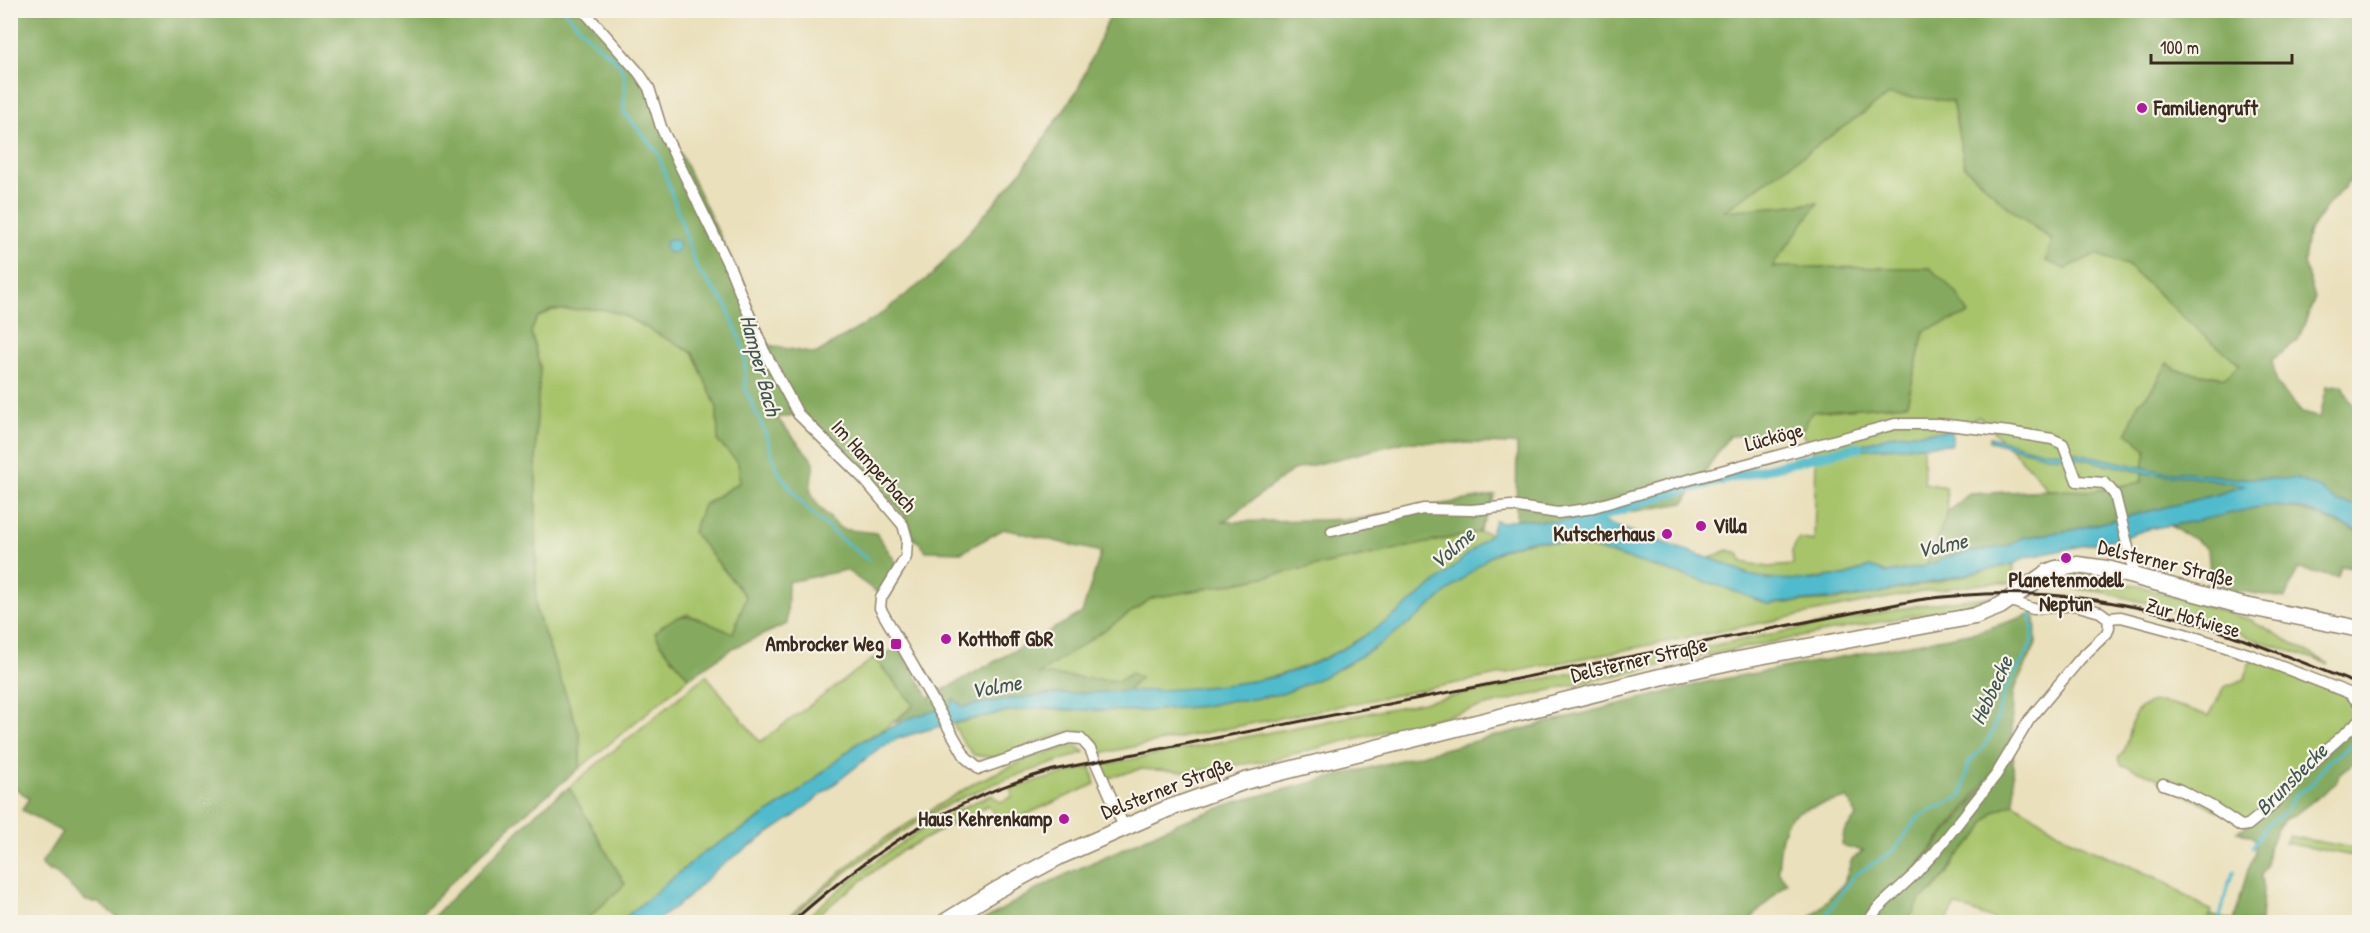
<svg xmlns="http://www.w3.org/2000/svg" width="2370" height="933" font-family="'Patrick Hand',sans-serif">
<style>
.green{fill:#a7c46b;stroke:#717744;stroke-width:1.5}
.forest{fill:#85aa5f;stroke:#606a3e;stroke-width:1.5}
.water{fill:#50bbcc;stroke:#467275;stroke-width:1.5}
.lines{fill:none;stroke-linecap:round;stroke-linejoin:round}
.stream{stroke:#50bbcc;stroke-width:3}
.canal{stroke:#50bbcc;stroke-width:10}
.street-casing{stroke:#92856d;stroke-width:13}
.primary-casing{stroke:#92856d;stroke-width:19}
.street{stroke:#fff;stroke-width:10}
.primary{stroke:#fff;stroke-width:16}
.rail{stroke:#3b2a1e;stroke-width:3}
.poi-dot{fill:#b5179e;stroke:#f7f3e8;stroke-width:2}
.labels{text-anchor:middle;stroke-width:4.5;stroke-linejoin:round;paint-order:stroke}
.poi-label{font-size:21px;font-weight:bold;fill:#3b2a1e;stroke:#f7f3e8;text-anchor:start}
.street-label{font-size:21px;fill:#3b2a1e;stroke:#f7f3e8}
.water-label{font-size:22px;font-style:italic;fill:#415652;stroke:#f7f3e8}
</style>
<rect width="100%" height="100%" fill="#f7f3e8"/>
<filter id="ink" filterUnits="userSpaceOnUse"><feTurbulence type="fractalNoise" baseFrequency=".0167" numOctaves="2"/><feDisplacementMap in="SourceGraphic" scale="12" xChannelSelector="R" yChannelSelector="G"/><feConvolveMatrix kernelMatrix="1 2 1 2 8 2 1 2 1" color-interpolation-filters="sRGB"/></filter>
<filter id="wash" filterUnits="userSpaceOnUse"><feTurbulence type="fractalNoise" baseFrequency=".008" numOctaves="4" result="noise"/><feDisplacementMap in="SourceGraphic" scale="24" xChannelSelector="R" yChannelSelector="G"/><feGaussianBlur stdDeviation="1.35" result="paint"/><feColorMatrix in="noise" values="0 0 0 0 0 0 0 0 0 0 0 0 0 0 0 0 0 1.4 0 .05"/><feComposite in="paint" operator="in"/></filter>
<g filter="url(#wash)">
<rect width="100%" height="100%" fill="#eae0bc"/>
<g class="green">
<path d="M1889,94L1952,100L1965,167L2007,206L2052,241L2065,269L2096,254L2127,265L2202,334L2240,364L2226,378L2177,370L2167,363L2154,388L2138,404L2146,449L2141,482L2094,491L2048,490L2031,469L1979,417L1952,431L1895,434L1847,449L1923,446L1924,483L1946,487L1948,512L1926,566L1887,573L1870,567L1844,576H1833L1798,581L1756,577L1710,558L1727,550L1739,553L1742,562L1768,567L1793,565L1792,551L1799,538L1814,541L1816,456L1801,432L1812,412L1907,404L1924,331L1930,268L1771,267L1817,203L1723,212Z"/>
<path d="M601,309L621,314L693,353L717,408L718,442L738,462L740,482L703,505L693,532L746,597L733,634L687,614L655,633L662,646L689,678L580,768V735L536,610V431L540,368L531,332L537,318L552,310Z"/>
<path d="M1479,532L1492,533C1432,587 1367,647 1289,672C1243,687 1174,692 1126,692L1140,678L1131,673L1119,681L1038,674L1152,598L1221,586Z"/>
<path d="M1536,540L1592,548L1723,587L1768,604L1838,600L1928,584L2014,564L2013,583H1990L1918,592L1097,754V742L1086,732L1072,730L993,758L974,755L965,745L953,724L1005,712L1036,708L1070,710L1146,711L1205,706L1233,700L1242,701L1285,693L1329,674L1373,649L1420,615L1486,559L1503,549Z"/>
<path d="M2079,574L2102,577L2146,588L2251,620L2329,664L2147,603L2102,592L2043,584L2058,577Z"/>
<path d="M1995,596L1957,607L1737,649L1559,688L1265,761L1189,772L1140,769L1108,778L1102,765L1920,605Z"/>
<path d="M874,658L914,705L884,729L858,743L794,796L750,825L703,853L620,922H584L625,884L569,787L706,675L760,742Z"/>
<path d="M2253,660L2347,694L2358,707L2357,717L2248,825L2163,784L2155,777L2122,765L2118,758C2128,749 2129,735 2132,723C2140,686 2185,708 2209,716L2224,687L2245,679L2248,665Z"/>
<path d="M1075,745L1085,752C1043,768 1000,779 961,798C896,830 840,875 786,922H782L860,856L890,835L976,782L1032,757Z"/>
<path d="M1091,767L1095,784L1002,825L988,805L898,853L808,922H801C858,873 920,822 992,795L1000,802L1012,797L1011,788Z"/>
<path d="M2014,803L2069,839L2162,880L2211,911L2207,922H2000L1956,905L1946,922H1902L1914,912L1920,899L1932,891L1946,875L1956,858L1980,833L1986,821L1995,811Z"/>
<path d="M2289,836L2359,849V857L2285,843Z"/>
</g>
<g class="forest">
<path d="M11,11H588L653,89L666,124L735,267L768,345L815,354L874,319L933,274L1021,172L1078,89L1112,11H2359V171L2327,206L2308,233L2304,263L2315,298L2298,340L2272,360L2277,384L2302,413L2320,418L2327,386L2343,385L2350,401L2359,411V506L2338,502L2317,487L2297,479L2245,485L2219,494L2073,530L2021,538L2009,546L1945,557L1937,563L1926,566L1948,512L1969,494L2048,490L2094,491L2141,482L2146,449L2127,433L2138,404L2154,388L2167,363L2177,370L2225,378L2240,364L2202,334L2127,265L2096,254L2065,269L2046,261L2052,240L2007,206L1965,167L1952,101L1889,95L1724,211L1818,203L1772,267L1930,268L1956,292L1969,314L1924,331L1907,404L1812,412L1801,432L1729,436L1684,503L1575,521L1555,522L1516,519L1517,444L1405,442L1293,470L1223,522L1358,519L1495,495L1479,532L1221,586L1152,598L1039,674L1119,681L1131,673L1141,677L1126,692L1045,694L895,722L914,705L874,658L899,648L929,698L1082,613L1101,552L1004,529L962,552L926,551L919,542L913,539L910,526L903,514L841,447L798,414L777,418L814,462L810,490L819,507L841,529L876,533L898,565L878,593L846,570L788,582L787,624L733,648L689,678L662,646L655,633C687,601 698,622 733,633L746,597L693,532L703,506L740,482L738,462L718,442L717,408L693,353L621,314L601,309L552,310L537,318L531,332L540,368L536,431V610L580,735V768C521,815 464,866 414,922H123L99,903L86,901L52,870L50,872L41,864L62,832L22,810L29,798L11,785Z"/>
<path d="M2263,506C2304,505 2323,519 2359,531V569L2341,566L2338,577L2298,569L2285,598L2237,591L2211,584L2208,550L2196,540L2170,526Z"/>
<path d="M2035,613L2036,644L2013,693L2012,738L1993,773L1915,869L1873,908L1863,922H1809L1810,918L1844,883L1852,859L1863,851L1842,845L1844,832L1857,816L1847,798C1788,813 1783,806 1778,871L1787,882L1748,922H980L1052,881L1178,823L1239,801L1707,682L1980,631Z"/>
<path d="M2359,691V758L2339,775L2335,784L2293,816L2285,819L2277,828L2268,850L2266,866L2261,876L2263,890L2261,922H2207L2209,915L2234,921L2247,872L2255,855V840L2252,836L2238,831L2248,825L2357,717L2358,707L2347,694Z"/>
<path d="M2013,753L2014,803L1995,811L1986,821L1980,833L1956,858L1946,875L1932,891L1920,899L1914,912L1902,922H1872Z"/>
<path d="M569,787L625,884L584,922H428L537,812Z"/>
</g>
<g class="water">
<circle cx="672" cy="246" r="7"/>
<path d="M1952,431V444L1845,450L1895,434Z"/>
<path d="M1990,437L2042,451L2073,452L2163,472H2188L2233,478L2297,479L2317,487L2338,502L2359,506V531L2307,510L2292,507L2263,506L2196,521L2148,529L2124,537L2024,558L2014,564L1865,596L1768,604L1723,587L1592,548L1536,540L1525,542L1503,549L1486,559L1420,615L1373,649L1329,674L1285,693L1242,701L1233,700L1205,706L1146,711L1070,710L1036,708L1005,712L944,725L899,738L877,750L793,817L719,867L687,898L655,922H620L703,853L750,825L794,796L858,743L910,718L951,706L953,699L963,707C1064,685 1168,698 1269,678C1351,661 1431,588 1491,533L1495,520L1501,523L1516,519L1555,522L1598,516L1600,521L1723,563L1746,574L1766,579L1812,580L1833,576H1845L1870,567L1887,573L1901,571L1937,563L1945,557L2009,546L2021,538L2073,530L2219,494L2245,485L2191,476L2151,474L2074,457L2047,456L1989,441Z"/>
</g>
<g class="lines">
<g class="stream">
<path d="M564,10C574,21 583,31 593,41C604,52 620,59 624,75C628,86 622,100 624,112L658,153L697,269L726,304L745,353V388L765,432L777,470L806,508L836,535L869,560"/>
<path d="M2252,848L2267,825L2284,813L2295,795L2311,786L2326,764L2360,738"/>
<path d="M1822,922L1842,891L1856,874L1894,851L1915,821L1922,815L1962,796L1969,762L1982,749L1993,732L2004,693L2030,647L2033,633L2031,615"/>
<path d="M2219,922L2228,884L2235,871"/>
</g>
<path class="canal" d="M1588,523C1636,500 1691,488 1742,475C1781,466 1819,454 1859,447"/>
</g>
</g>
<g filter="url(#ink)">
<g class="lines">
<g class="street-casing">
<g id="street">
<path d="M583,10L639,73L649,88L661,127L730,268L763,349L798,414L864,479L903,525L907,539L906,557L881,598L880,608L966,758L979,769L1069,738L1081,739L1090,749L1124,827"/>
<path d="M1332,531L1423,509L1472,510L1511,506L1558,513L1587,509L1673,484L1895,424H1939L2009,432L2052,439L2063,444L2077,481L2105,483L2115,495L2135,576"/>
<path d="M2009,600L2033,609L2075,605L2100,612L2108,618L2121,617L2181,633L2248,654L2349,693L2360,704"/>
<path d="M2163,784L2180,790L2211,806L2241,826L2248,825L2269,808L2325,751L2360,720"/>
<path d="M1868,922L1877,909L1917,872L1936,851L1996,775L2029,720L2080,659L2107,633L2109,627L2108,618"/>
</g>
</g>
<g class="primary-casing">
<path id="primary" d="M945,922L997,890L1060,856L1167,809L1245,781L1660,677L1738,660L1975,616L2000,606L2048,572L2056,569L2077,565L2107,569L2240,605L2360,629"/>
</g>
<use href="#street" class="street"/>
<use href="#primary" class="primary"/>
<path class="rail" d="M792,922C872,851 948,800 1053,770L1918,600C2013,586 2110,595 2202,625C2255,642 2307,665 2360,685"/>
</g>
</g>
<g class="poi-dot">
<circle cx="2142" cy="108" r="6"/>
<circle cx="1701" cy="526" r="6"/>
<circle cx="1667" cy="534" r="6"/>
<circle cx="2066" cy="558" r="6"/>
<circle cx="946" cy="639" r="6"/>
<rect x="890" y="638" width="12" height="12" rx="3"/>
<circle cx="1064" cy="819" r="6"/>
</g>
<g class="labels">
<g class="poi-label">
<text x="2154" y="115">Familiengruft</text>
<text x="1713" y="533">Villa</text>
<text x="1655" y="541" text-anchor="end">Kutscherhaus</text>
<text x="2066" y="587" text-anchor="middle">Planetenmodell<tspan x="2066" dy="24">Neptun</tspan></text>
<text x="958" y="646">Kotthoff GbR</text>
<text x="884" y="651" text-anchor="end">Ambrocker Weg</text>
<text x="1052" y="826" text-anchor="end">Haus Kehrenkamp</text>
</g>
<g class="street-label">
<text transform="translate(1774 437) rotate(-15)" y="7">Lücköge</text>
<text transform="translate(874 466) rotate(48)" y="7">Im Hamperbach</text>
<text transform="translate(2166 563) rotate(14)" y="7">Delsterner Straße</text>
<text transform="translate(2193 618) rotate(16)" y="7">Zur Hofwiese</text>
<text transform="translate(1639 660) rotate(-13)" y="7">Delsterner Straße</text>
<text transform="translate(1167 788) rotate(-21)" y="7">Delsterner Straße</text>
</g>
<g class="water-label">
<text transform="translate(761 365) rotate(75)" y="8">Hamper Bach</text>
<text transform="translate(1942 545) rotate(-12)" y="8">Volme</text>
<text transform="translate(1452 548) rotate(-41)" y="8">Volme</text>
<text transform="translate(996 686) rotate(-10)" y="8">Volme</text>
<text transform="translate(1991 690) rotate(-65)" y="8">Hebbecke</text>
<text transform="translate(2291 779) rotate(-45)" y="8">Brunsbecke</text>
</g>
</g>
<rect width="2370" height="933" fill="none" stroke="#f7f3e8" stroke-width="36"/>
<path d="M2151 54v9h141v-9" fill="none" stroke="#3b2a1e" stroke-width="3"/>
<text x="2160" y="54" font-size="18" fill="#3b2a1e" stroke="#f7f3e8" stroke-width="4.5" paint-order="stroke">100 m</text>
</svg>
